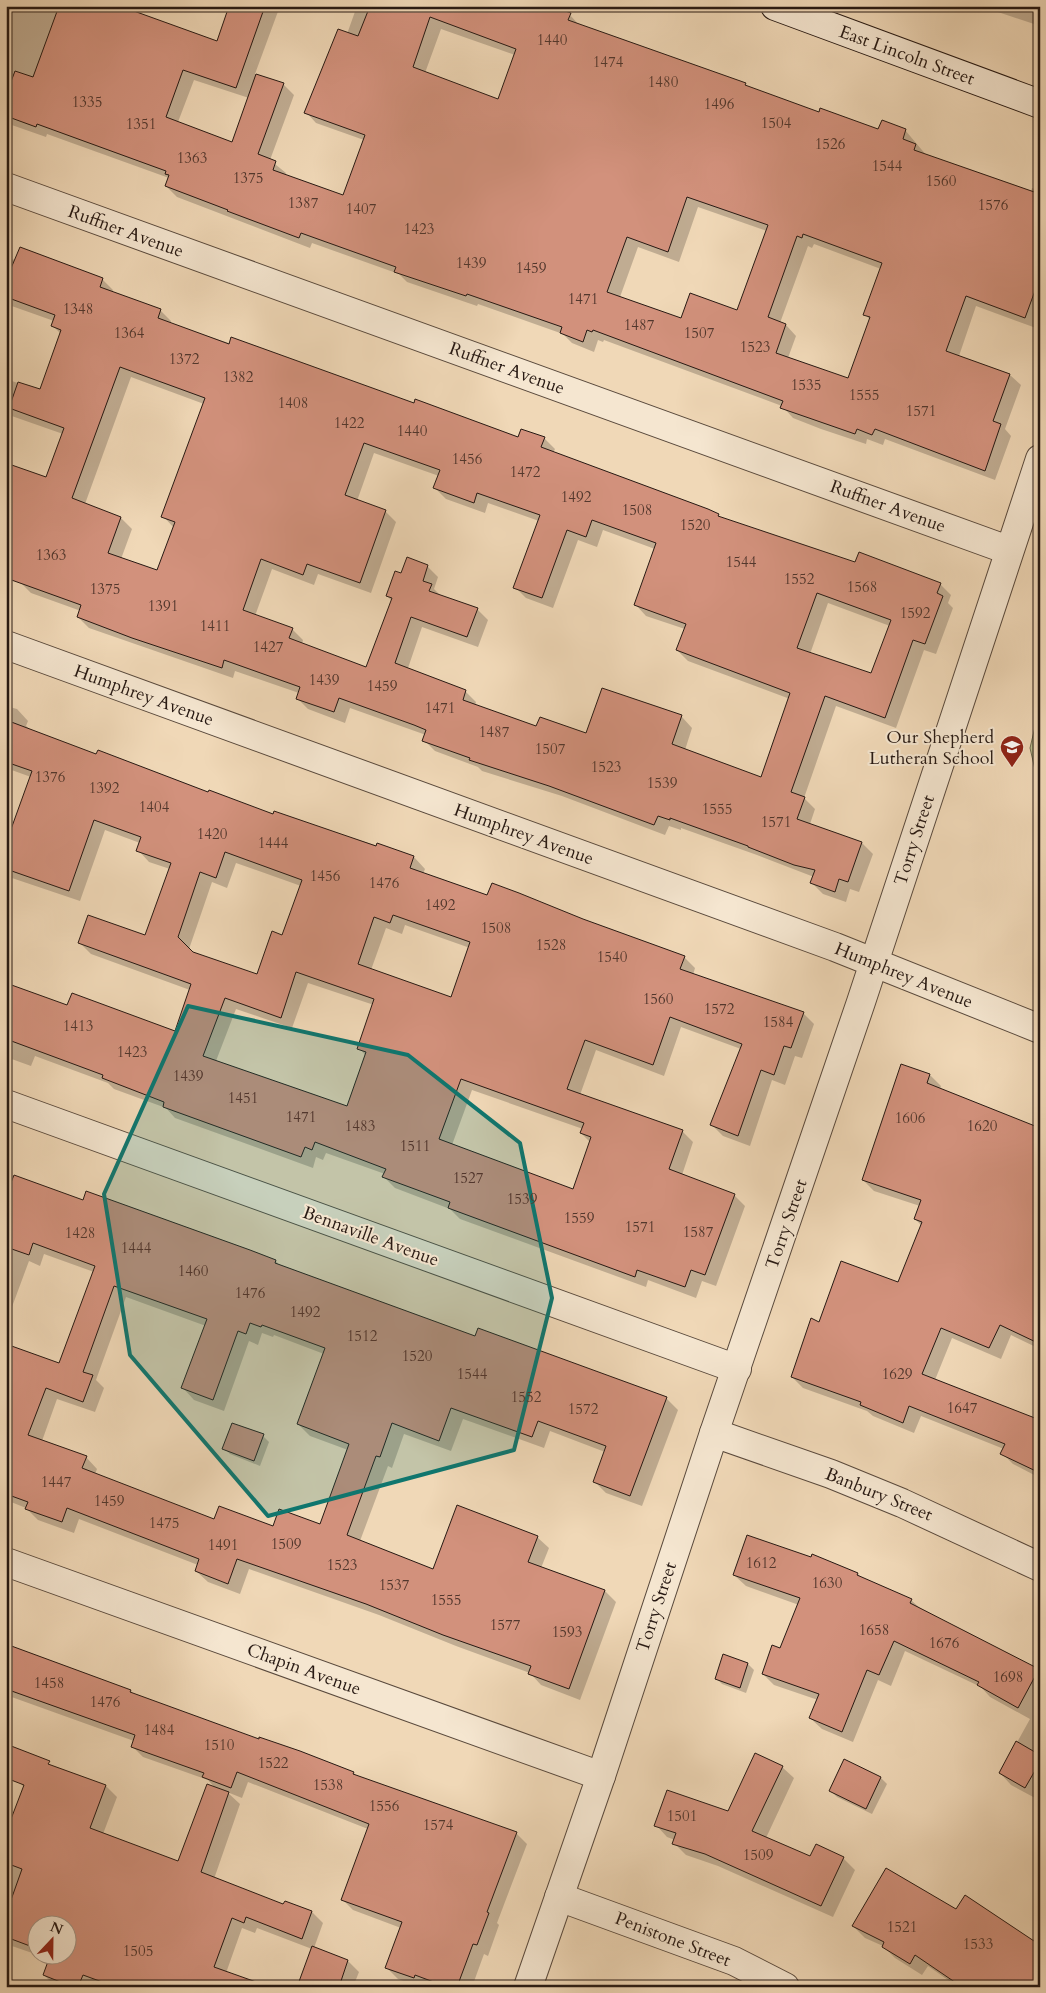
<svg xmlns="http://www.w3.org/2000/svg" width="1046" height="1993" font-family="Cardo,serif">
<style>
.green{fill:#bbbe8e;stroke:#716c50}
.shadow{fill:#0003;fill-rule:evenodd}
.building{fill:#d2917c;stroke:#271913;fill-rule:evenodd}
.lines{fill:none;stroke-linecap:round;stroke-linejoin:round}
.street-casing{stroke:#59493c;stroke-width:30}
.secondary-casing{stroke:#271913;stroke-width:30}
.street{stroke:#f5e6d0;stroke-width:28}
.secondary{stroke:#f5e6d0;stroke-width:28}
.marked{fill:#0f766e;fill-opacity:0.2;stroke:#0f766e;stroke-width:4;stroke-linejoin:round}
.labels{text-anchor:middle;stroke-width:4;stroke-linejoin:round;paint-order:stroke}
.number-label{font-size:15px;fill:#52372d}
.street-label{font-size:18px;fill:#271913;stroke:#f5e6d0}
.poi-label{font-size:18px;fill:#271913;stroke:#f5e6d0;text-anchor:end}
</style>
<rect width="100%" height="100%" fill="#f0d8b7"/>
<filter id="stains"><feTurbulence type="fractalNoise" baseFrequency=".004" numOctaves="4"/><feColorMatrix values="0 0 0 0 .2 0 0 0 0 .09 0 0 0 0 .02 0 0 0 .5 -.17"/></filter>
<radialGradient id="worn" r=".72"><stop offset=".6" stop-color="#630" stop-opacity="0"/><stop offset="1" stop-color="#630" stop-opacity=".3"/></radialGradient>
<path class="green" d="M1040,706V791L1030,748Z"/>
<g class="shadow">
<path d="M6,6H143L140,14L217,42L230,6H280L255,74L283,84L294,95L270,160L286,173L285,176L344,196L364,140L316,123L306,112L347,34L357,6H543L570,15L580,26L745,84L748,88L820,114L879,131L905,130L927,156L1031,192L1032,188L1040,191V317L1036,328L976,306L959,356L1010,375L1021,385L1005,429L1011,436L995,480L885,439L883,445L867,439L866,444L821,429L793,418L782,406L604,340L603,342L598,340L594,352L572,343L563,334L478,304L477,306L407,282L399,274L312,243L310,248L177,197L166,186L169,178L47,134L46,137L6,123ZM441,29L515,55L498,101L425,73ZM194,80L249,98L232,143L178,122ZM698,207L767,231L738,311L682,320L620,297L638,247L679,262ZM814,244L881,269L865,314L870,320L848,380L788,358L796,336L786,325L780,323L808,246L812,248Z"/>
<path d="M982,6H1040V26L983,7Z"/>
<path d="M20,249L102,279L113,290L112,293L160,310L171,321V324L519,439L544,438L555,449L553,453L718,515L721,518L856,564L940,584L951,595L948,603L953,608L936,654L924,650L896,728L836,706L804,798L815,809L810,824L862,843L873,854L859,892L850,889L846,902L823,894L812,883L814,877L757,855L681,828V830L669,826L665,835L562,796L482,771L478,767L435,751L424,740L426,735L350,708L345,723L308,709L297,698L299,693L235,671L233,678L89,628L78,617L81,611L31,593L20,582L47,479L63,434L6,414V379L41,391L61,334L53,326L54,321L6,304V257L15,260ZM131,377L204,404L163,516L174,528L158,572L121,559L132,529L121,518L85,504ZM374,453L439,476L435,488L446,499L485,513L488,503L539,521L515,587L526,598L553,608L578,540L597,547L603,530L655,549L635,604L646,616L685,629L677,650L688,661L790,699L762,778L685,750L692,728L682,717L603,689L586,735L537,728L475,706L476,702L465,691L408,668L422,627L478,647L488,620L477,609L442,597L434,589L438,577L427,566L402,575L387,596L392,601L367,668L302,644L303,640L292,629L255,616L272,569L314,585L318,574L371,593L396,522L385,511L357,501ZM828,603L890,626L872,675L810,654Z"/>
<path d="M6,706L17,709L28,721L26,726L32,731L209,794L414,857L425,869L423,874L488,897L582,921L684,957L695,968L693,975L803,1013L814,1024L802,1058L795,1056L785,1085L772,1080L750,1146L723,1136L712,1125L741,1049L681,1027L664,1076L596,1050L580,1095L682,1131L693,1142L682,1175L734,1195L745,1206L716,1286L702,1281L696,1298L648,1280L646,1287L460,1219L450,1209L395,1188L384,1177L385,1174L326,1153L323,1160L316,1157L313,1168L175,1118L166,1108L114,1089L108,1083L35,1056L31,1066L6,1057V977L11,982L10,986L68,1007L176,1033L190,990L91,954L79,942L146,937L170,869L149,862L138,850L140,843L105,830L80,901L6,876V836L10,837L31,777L6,768ZM236,863L301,886L283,936L258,976L188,952L212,882L227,888ZM405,925L470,948L451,998L371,970L386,928L402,934ZM308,983L374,1005L359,1048L366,1056L347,1107L216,1061L236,1009L292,1028ZM472,1090L583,1129L581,1133L590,1142L573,1191L452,1145Z"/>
<path d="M930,1075L941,1086L940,1089L1040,1130V1349L1011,1335L1001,1359L952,1338L935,1380L1040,1421V1478L1013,1464L1002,1453L1004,1449L921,1416L914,1433L873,1416L867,1411L803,1388L792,1377L820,1323L898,1283L922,1226L915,1219L920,1206L874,1191L863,1180Z"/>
<path d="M6,1170L9,1175L84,1201L249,1251L276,1261L280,1266L476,1338L666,1398L678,1410L642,1506L606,1493L594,1481L605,1452L550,1431L544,1448L463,1419L451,1451L404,1434L392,1468L388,1466L360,1541L434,1571L537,1537L549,1548L541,1568L605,1591L616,1602L580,1700L541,1685L530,1673L456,1646L379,1615L249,1569L240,1594L208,1582L196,1571L198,1565L79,1519L74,1533L38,1520L26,1508L6,1500V1345L60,1365L94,1272L44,1254L40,1266L29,1261L6,1323ZM126,1297L206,1326L183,1388L194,1400L224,1411L249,1341L258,1345L262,1333L273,1337L274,1335L324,1354L298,1424L310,1436L348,1450L321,1526L274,1527L215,1520L95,1474L97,1469L86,1457L42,1441L57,1399L95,1412L104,1388L96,1380Z"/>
<path d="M263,1436L269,1442L260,1466L230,1454L224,1448Z"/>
<path d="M858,1574L863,1579L911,1600L922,1610L1040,1670V1794L1037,1799L1011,1785L1000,1773L1030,1719L990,1697L981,1687L905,1651L891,1686L878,1680L853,1742L822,1729L810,1718L818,1700L774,1685L763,1674L781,1649L799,1605L746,1586L734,1575Z"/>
<path d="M6,1645L131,1691L135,1696L259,1741L299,1752L354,1773L357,1777L516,1833L527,1844L497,1923L499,1925L488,1956L484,1954L472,1987H420L398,1979L387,1968L401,1928L353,1910L342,1899L368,1829L248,1782L242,1798L227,1792L240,1804L214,1879L284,1906L285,1902L312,1912L323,1923L314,1948L348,1961L359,1972L353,1987H298L312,1949L257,1928L255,1933L242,1928L226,1973L264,1987L55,1986L44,1975L50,1960L39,1956H68V1926H38V1955L6,1944V1832L24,1787L20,1783L29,1758L106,1786L117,1797L103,1834L179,1863L216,1789L208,1780L143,1757L132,1746L134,1741L6,1695Z"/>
<path d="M724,1656L748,1664L754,1670L746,1693L722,1684L716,1678Z"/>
<path d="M845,1761L881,1778L887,1784L872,1814L837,1797L831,1791Z"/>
<path d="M782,1767L794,1778L766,1838L811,1858H843L855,1870L833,1917L718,1866L686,1855L674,1843L675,1840L667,1837L656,1825L728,1813Z"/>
<path d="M957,1911L1032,1941L1040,1930V1987H958L928,1966L922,1975L895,1958L883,1946L865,1938L853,1926Z"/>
</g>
<g class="building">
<path d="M59,6H120L217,41L229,6H265L236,88L183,70L166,117L232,142L256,74L284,83L258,154L276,161L273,170L343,195L365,135L304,113L338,29L358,36L370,6H551L571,13L568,20L746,83L745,85L819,112L820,108L878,129L882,120L906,129L903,139L916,144L914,150L1040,194V277L1025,318L966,296L946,351L1010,374L993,421L1001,424L985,471L875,429L872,435L857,429L855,434L809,418L780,408L783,401L593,330L592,332L587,330L583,342L560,333L562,327L467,294L466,296L394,272L396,267L301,233L299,238L227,211L228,210L165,186L169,175L165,174L166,171L37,124L36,127L6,116V95L15,71L33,77ZM430,17L516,49L498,99L413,67ZM687,197L768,225L737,310L690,293L681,318L607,292L627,237L668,252ZM803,234L882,263L863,315L870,317L848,378L776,353L786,324L768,317L797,236L802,238Z"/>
<path d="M20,247L103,278L100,287L161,309L158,318L229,344L231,337L414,403L415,399L518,437L521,429L545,437L541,447L708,509L719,514L718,516L855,562L859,552L941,583L937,593L943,596L925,644L913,640L885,718L825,696L791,792L805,797L797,819L862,842L848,882L839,879L835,892L810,883L815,870L794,865L748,847V846L670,818V820L658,816L654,825L549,786L469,760L470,758L422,741L426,730L414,725L339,698L334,712L296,699L300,687L224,660L222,668L132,638L77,617L81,605L6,578V463L46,477L64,428L9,408L18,382L40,389L61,330L51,326L55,315L6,297V280ZM120,367L205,398L161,517L175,522L157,570L108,553L121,517L72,498ZM364,443L440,470L433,488L474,503L477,493L540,515L513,588L542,598L567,530L586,537L592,520L656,543L634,605L686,624L676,650L790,693L761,777L672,744L682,715L602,688L586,733L540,717L536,726L463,700L466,690L395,663L411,617L467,637L478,608L429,591L432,584L423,581L428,565L407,557L401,573L395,571L386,596L392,598L366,667L289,638L293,628L243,610L261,559L303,575L307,564L360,583L386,510L345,495ZM817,593L891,620L871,673L797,648Z"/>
<path d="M6,720L96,754L98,750L208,792L209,790L273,814L274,811L376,846L377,843L414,856L410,868L487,895L492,883L519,893L583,919L685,956L680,969L804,1012L791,1048L784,1046L774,1075L761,1070L738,1136L710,1125L742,1044L670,1017L653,1065L585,1040L567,1089L683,1130L669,1169L735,1194L705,1275L691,1270L685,1287L637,1270L635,1277L448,1208L450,1202L382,1177L386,1169L315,1142L312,1150L305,1147L301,1157L163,1107L164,1102L102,1078L103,1075L6,1039V983L67,1005L72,993L175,1031L191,984L78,943L88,915L145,935L171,863L136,851L141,837L94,820L69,891L6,869V843L32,771L6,762ZM225,852L302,880L282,935L272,931L257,974L193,952L178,937L200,872L216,878ZM393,915L470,942L451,997L358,964L374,917L390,923ZM296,972L374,999L357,1049L366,1052L347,1106L203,1056L225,998L281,1018ZM461,1079L584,1123L580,1133L591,1137L573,1189L439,1139Z"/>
<path d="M901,1064L930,1074L927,1083L1040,1128V1344L1000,1325L989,1348L941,1328L922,1374L1040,1420V1473L1000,1454L1005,1444L909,1406L903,1423L860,1405L861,1402L791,1377L811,1318L819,1322L841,1261L898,1282L922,1222L914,1219L921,1200L862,1180Z"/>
<path d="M14,1175L83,1200L86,1191L250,1250L276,1260L275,1263L475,1336L478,1328L667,1397L630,1496L593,1482L606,1446L538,1421L532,1437L451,1408L439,1441L392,1423L380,1457L376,1456L347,1535L433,1569L457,1505L538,1536L528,1562L605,1590L569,1689L528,1674L531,1666L443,1635L366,1604L237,1559L228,1584L195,1571L199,1559L67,1508L62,1522L25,1509L28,1502L6,1494V1344L59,1363L95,1266L33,1243L29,1255L6,1247V1195ZM114,1286L207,1319L181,1388L213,1400L238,1331L246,1334L250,1323L261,1327L262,1325L325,1348L297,1424L349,1444L320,1524L279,1509L273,1526L219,1506L214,1519L82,1468L87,1456L28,1435L46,1388L83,1402L93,1375L83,1372Z"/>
<path d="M232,1423L264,1434L254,1461L222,1449Z"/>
<path d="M747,1535L811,1557L812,1554L858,1573L857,1575L912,1599L910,1603L1039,1669L1018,1708L977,1685L979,1682L894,1641L879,1675L867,1670L842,1732L809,1718L819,1694L762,1674L772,1645L780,1648L800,1598L733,1575Z"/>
<path d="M6,1644L131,1690L130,1692L259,1739V1737L300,1751L354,1772L353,1774L517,1832L487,1912L489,1913L477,1945L473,1944L457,1987H447L415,1975L414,1978L385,1968L402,1922L341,1900L369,1824L237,1772L231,1788L202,1777L204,1773L131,1747L135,1735L6,1689Z"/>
<path d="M723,1654L748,1663L740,1688L715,1679Z"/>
<path d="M1016,1741L1040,1755V1762L1025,1788L999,1773Z"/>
<path d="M6,1744L50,1761L48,1764L106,1785L90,1828L178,1861L207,1784L229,1792L201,1872L283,1904L285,1901L312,1911L302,1939L246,1917L244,1923L232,1918L214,1967L259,1983L258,1987H116L83,1975L78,1987H73L43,1975L50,1956H68V1926H38V1949L6,1937V1914L22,1869L6,1863V1832L24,1785L6,1778Z"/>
<path d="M755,1753L783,1766L752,1831L810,1856L816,1844L844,1857L821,1906L705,1854L672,1844L676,1833L654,1826L667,1790L728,1811Z"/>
<path d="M844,1759L881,1777L866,1809L829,1791Z"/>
<path d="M886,1868L956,1909L965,1895L1040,1945V1987H962L915,1955L910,1964L882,1947L884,1942L852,1926Z"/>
<path d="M312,1946L348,1960L339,1987H297Z"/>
</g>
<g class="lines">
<g class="street-casing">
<g id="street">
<path d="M6,187L1008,550"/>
<path d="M6,645L835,947L1040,1029"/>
<path d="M6,1104L737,1369"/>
<path d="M714,1433L831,1474L902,1503L1040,1567"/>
<path d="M6,1562L601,1776"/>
<path d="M559,1897L734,1961L785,1987"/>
<path d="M528,1987L601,1776L714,1433L861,1002L1040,459"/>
</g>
</g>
<g class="secondary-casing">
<path id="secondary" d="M775,6L1040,104"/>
</g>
<use href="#street" class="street"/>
<use href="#secondary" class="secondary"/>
</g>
<path class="marked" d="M188,1006L408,1055L520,1143L552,1298L514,1450L268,1516L130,1355L104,1194Z"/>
<defs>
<g id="school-pin" transform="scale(1.25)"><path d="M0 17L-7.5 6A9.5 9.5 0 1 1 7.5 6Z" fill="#8f2418" stroke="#f5e6d0"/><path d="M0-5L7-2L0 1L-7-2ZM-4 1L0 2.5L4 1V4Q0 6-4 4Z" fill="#fff"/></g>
</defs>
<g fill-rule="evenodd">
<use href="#school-pin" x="1012" y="747"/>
</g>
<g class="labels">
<g class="number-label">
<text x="552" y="45">1440</text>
<text x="608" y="67">1474</text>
<text x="663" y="87">1480</text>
<text x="87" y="107">1335</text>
<text x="719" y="109">1496</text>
<text x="776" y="128">1504</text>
<text x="141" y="129">1351</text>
<text x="830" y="149">1526</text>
<text x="192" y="163">1363</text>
<text x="887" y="171">1544</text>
<text x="248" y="183">1375</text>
<text x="941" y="186">1560</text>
<text x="303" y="208">1387</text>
<text x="993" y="210">1576</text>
<text x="361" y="214">1407</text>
<text x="419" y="234">1423</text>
<text x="471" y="268">1439</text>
<text x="531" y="273">1459</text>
<text x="583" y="304">1471</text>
<text x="78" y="314">1348</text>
<text x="639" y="330">1487</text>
<text x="129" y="338">1364</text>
<text x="699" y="338">1507</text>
<text x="755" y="352">1523</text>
<text x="184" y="364">1372</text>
<text x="238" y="382">1382</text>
<text x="806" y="390">1535</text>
<text x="864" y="400">1555</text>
<text x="293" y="408">1408</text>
<text x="921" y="416">1571</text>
<text x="349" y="428">1422</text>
<text x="412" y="436">1440</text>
<text x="467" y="464">1456</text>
<text x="525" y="477">1472</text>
<text x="576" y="502">1492</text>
<text x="637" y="515">1508</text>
<text x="695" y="530">1520</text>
<text x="51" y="560">1363</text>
<text x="741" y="567">1544</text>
<text x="799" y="584">1552</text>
<text x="862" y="592">1568</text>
<text x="105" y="594">1375</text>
<text x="163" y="611">1391</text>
<text x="915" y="618">1592</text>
<text x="215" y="631">1411</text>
<text x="268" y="652">1427</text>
<text x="324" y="685">1439</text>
<text x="382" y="691">1459</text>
<text x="440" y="713">1471</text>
<text x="494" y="737">1487</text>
<text x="550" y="754">1507</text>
<text x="606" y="772">1523</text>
<text x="50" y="782">1376</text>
<text x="662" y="788">1539</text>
<text x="104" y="793">1392</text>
<text x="154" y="812">1404</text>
<text x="717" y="814">1555</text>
<text x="776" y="827">1571</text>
<text x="212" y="839">1420</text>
<text x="273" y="848">1444</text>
<text x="325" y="881">1456</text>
<text x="384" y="888">1476</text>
<text x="440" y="910">1492</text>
<text x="496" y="933">1508</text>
<text x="551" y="950">1528</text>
<text x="612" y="962">1540</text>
<text x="658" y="1004">1560</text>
<text x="719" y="1014">1572</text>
<text x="778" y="1027">1584</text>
<text x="78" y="1031">1413</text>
<text x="132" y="1057">1423</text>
<text x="188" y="1081">1439</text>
<text x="243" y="1103">1451</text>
<text x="301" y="1122">1471</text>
<text x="910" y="1123">1606</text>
<text x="360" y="1131">1483</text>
<text x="982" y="1131">1620</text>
<text x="415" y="1151">1511</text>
<text x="468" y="1183">1527</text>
<text x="522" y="1204">1539</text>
<text x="579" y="1223">1559</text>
<text x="640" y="1232">1571</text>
<text x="698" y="1237">1587</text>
<text x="80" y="1238">1428</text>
<text x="136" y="1253">1444</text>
<text x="193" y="1276">1460</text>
<text x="250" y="1298">1476</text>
<text x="305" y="1317">1492</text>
<text x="362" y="1341">1512</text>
<text x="417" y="1361">1520</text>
<text x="472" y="1379">1544</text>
<text x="897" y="1379">1629</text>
<text x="526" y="1402">1552</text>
<text x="962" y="1413">1647</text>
<text x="583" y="1414">1572</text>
<text x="56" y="1487">1447</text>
<text x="109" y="1506">1459</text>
<text x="164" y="1528">1475</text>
<text x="286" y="1549">1509</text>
<text x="223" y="1550">1491</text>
<text x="761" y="1568">1612</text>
<text x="342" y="1570">1523</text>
<text x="827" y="1588">1630</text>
<text x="394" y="1590">1537</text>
<text x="446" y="1605">1555</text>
<text x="505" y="1630">1577</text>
<text x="874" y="1635">1658</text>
<text x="567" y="1637">1593</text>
<text x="944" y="1648">1676</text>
<text x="1008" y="1682">1698</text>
<text x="49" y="1688">1458</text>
<text x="105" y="1707">1476</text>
<text x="159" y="1735">1484</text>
<text x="219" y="1750">1510</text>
<text x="273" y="1768">1522</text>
<text x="328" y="1790">1538</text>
<text x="384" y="1811">1556</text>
<text x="682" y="1821">1501</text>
<text x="438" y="1830">1574</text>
<text x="758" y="1860">1509</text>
<text x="902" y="1932">1521</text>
<text x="978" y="1949">1533</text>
<text x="138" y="1956">1505</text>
</g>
<g class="street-label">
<text transform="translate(907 55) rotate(20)" y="6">East Lincoln Street</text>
<text transform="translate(126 231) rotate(20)" y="6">Ruffner Avenue</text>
<text transform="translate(507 368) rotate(20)" y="6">Ruffner Avenue</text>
<text transform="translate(888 506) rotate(20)" y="6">Ruffner Avenue</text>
<text transform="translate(144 695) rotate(20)" y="6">Humphrey Avenue</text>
<text transform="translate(524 834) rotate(20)" y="6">Humphrey Avenue</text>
<text transform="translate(914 840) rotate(-72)" y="6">Torry Street</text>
<text transform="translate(904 975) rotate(22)" y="6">Humphrey Avenue</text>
<text transform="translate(786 1224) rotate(-71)" y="6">Torry Street</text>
<text transform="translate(371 1236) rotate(20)" y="6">Bennaville Avenue</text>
<text transform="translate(879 1494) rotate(22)" y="6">Banbury Street</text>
<text transform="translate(656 1607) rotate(-72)" y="6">Torry Street</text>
<text transform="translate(304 1669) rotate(20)" y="6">Chapin Avenue</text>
<text transform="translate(673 1939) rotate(21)" y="6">Penistone Street</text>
</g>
<g class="poi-label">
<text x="994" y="743">Our Shepherd<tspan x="994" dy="21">Lutheran School</tspan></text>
</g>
</g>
<rect width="1046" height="1993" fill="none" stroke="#f0d8b7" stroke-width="25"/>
<rect x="8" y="8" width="1031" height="1978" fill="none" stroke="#271913" stroke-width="2.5"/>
<rect x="12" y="12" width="1021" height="1968" fill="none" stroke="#271913"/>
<g transform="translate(52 1940) rotate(22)"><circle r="24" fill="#f5e6d0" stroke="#a39484"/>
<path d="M0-4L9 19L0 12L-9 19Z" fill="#8f2418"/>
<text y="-8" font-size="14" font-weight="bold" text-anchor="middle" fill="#271913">N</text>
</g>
<rect width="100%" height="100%" filter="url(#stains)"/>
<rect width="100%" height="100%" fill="url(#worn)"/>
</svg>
